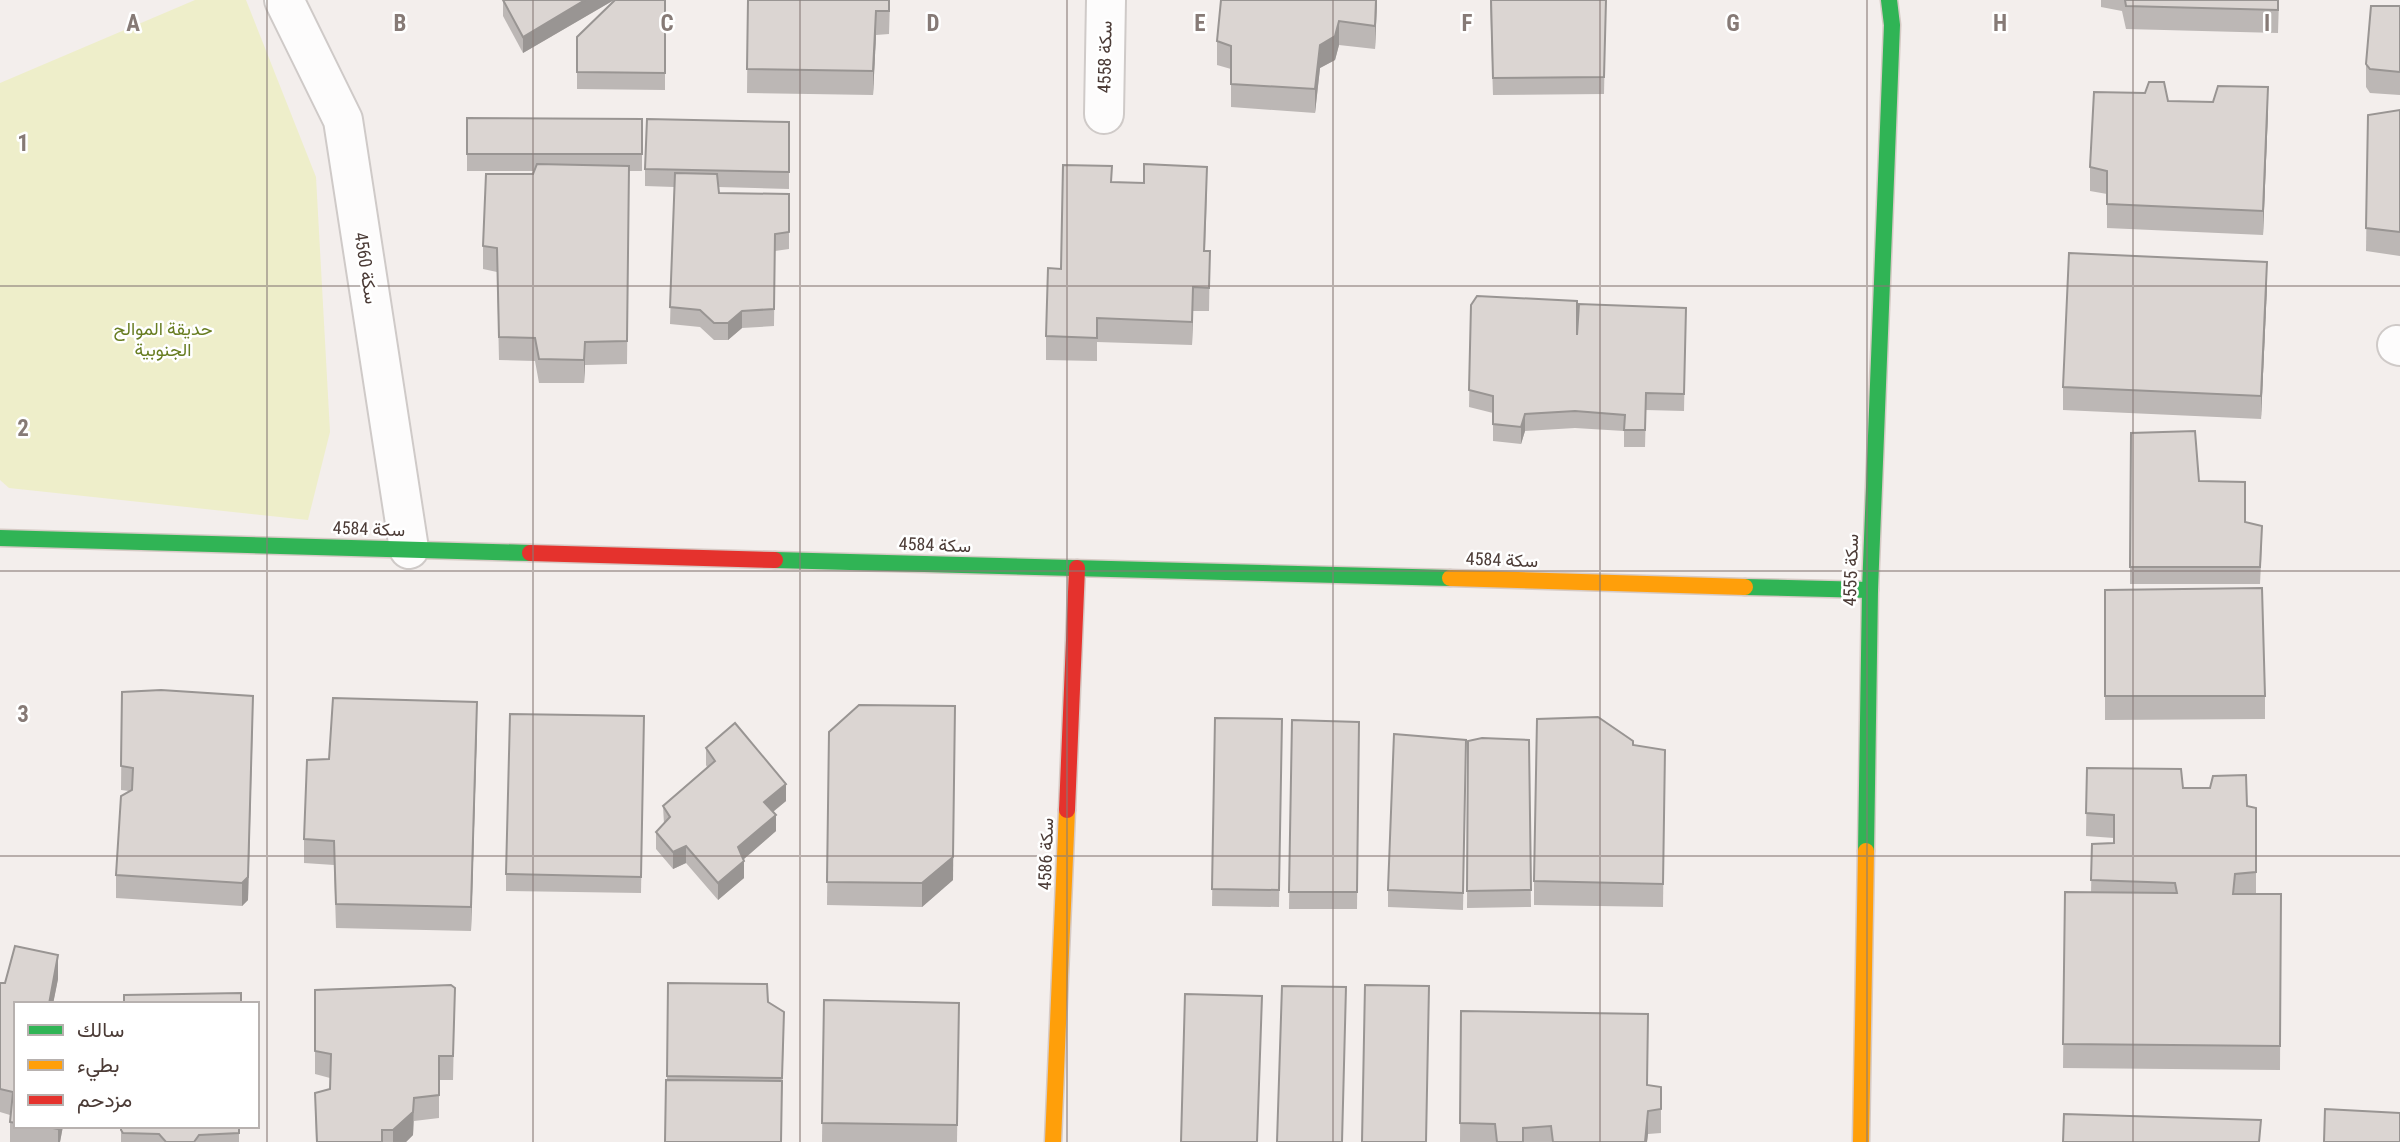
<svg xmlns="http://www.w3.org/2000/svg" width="2400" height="1142" font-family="'Roboto Condensed',Vazirmatn,sans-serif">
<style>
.green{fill:#eeeeca}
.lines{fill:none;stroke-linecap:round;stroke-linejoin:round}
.street-casing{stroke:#cfcac8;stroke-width:42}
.fast-casing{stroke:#d6cac5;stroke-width:19}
.slow-casing{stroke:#d6cac5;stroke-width:19}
.jam-casing{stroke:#d6cac5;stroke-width:19}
.street{stroke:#fdfcfc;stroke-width:38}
.fast{stroke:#30b455;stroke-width:16}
.slow{stroke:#ff9f0a;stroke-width:16}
.jam{stroke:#e5322d;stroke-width:16}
.wall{fill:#bcb7b5}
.shaded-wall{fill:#999593}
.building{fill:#dbd5d2;stroke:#999593;stroke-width:2}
.grid{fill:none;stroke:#867a76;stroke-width:2;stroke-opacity:0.55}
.labels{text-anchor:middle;stroke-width:5;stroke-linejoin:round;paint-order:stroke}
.street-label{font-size:18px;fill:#4b3b36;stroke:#fff}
.park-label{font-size:18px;fill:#687d22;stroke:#fff}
.grid-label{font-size:23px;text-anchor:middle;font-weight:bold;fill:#867a76;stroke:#fff;stroke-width:5;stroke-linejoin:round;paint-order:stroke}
</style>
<rect width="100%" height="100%" fill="#f3eeec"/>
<path class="green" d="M195,0H246L316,177L330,432L308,520L9,488L0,480V83Z"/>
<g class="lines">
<g class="street-casing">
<g id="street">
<path d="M284,0L343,120L409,549"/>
<path d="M1104,114L1106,0"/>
<path d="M2397,345L2400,346"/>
</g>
</g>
<g class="fast-casing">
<g id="fast">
<path d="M0,538L530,553"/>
<path d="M775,560L1450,578"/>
<path d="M1745,587L1870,590"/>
<path d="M1866,851L1870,590L1892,25L1889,0"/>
</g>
</g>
<g class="slow-casing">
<g id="slow">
<path d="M1450,578L1745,587"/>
<path d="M1053,1142L1067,810"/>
<path d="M1861,1142L1866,851"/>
</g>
</g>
<g class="jam-casing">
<g id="jam">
<path d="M530,553L775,560"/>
<path d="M1067,810L1077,568"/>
</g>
</g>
<use href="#street" class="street"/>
<use href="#fast" class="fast"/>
<use href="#slow" class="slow"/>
<use href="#jam" class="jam"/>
</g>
<g class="wall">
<path d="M503,0H614L523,53L503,16Z"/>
<path d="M665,0V90L577,89V37Z"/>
<path d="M748,0H890L889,34L876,35L873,95L747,93Z"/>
<path d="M1221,0H1377L1375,49L1339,45L1335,60L1320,68L1315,113L1231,107V69L1217,65V41Z"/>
<path d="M1490,0H1606L1604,94L1493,95Z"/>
<path d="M2101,0H2279L2278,33L2126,29L2122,11L2101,7Z"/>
<path d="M2400,6V95L2370,93L2366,87V64Z"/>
<path d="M2168,101L2268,111L2263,235L2107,228V194L2090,191V167Z"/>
<path d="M2400,110V256L2366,251L2368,115Z"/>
<path d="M467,118L642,119V171H629L627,364L585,365L584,383H539L535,361L499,360L497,272L483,269V246L534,171H467Z"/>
<path d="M789,122V189L718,187L719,193L789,194V249L775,251L774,326L742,328L728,340H714L700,327L670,324L674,187L645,186V169Z"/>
<path d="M1112,182L1207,191L1205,251H1210L1209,311H1193L1192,345L1097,342V361L1046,360V336L1061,269Z"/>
<path d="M2267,286L2261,419L2063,410V387Z"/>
<path d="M1471,305L1577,330L1686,308L1684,411L1646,410L1645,447H1624V431L1575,428L1525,431L1521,444L1493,441V413L1469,407Z"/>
<path d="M2131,433L2199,481L2262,543L2260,584H2130Z"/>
<path d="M2105,590L2265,696V719L2105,720Z"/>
<path d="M122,692L253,719L248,900L242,906L116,898V875L129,791L121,790Z"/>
<path d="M644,716L641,893L506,891V874Z"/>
<path d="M1215,718L1282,719L1279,907L1212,906Z"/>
<path d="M1292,720L1359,722L1357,909H1289Z"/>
<path d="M477,726L471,931L336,928L334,865L304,863V839L329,759Z"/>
<path d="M829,732L953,880L922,907L827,905Z"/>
<path d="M1466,740L1463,910L1388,907V890Z"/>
<path d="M1529,740L1531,907L1467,908L1468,741Z"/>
<path d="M1633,745L1665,750L1663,907L1534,905V881Z"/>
<path d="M706,748L786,801L773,812L776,831L743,860L744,878L718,900L686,863L673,869L656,849V832L664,824L663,806L707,767L706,765Z"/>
<path d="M2087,768L2183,788L2256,808V894H2281L2280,1070L2063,1068L2065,892L2091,893L2092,844L2114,843V838L2086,836Z"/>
<path d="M58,979L53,1004H16V1126H63L60,1142H10V1115L0,1112V983H5Z"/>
<path d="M668,983L768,1002L784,1029L782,1098L667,1080Z"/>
<path d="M455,988L453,1080H439V1118L414,1121L413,1135L406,1142H316L315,1093L330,1089V1078L315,1074V990Z"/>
<path d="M824,1000L959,1003L957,1142H822Z"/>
<path d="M1461,1011L1647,1085L1661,1087V1133L1648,1134L1647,1142H1460Z"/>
<rect x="121" y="1126" width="118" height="16"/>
</g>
<g class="shaded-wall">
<path d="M585,0H614L523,53V37Z"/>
<path d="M1376,0H1377L1375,49V26Z"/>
<path d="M876,11V35L873,95V71Z"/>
<path d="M1339,21V45L1335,60L1320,68L1315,113V89L1320,45Z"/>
<path d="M2268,87V111L2263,235V211Z"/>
<path d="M2267,262V286L2261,419V396Z"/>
<path d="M1193,287V311L1192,345V322Z"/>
<path d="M742,311V328L728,340V323Z"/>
<path d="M585,342V365L584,383V360Z"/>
<path d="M1525,414V431L1521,444V427Z"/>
<path d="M253,696L248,900L242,906V883Z"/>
<path d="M477,702V726L471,931V907Z"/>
<path d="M955,706L953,880L922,907V883Z"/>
<path d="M786,784V801L764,819V802Z"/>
<path d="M776,815V831L738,864V847Z"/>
<path d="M686,846V863L673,869V852Z"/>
<path d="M744,861V878L718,900V883Z"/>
<path d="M58,955V979L53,1004H49Z"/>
<path d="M414,1098L413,1135L406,1142H393V1130Z"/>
<path d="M1648,1111V1134L1647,1142H1645Z"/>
<path d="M58,1126H63L60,1142H58Z"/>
</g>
<g class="building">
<path d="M503,0H585L523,37Z"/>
<path d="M615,0H665V73L577,72V37Z"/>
<path d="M748,0H889V11H876L873,71L747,69Z"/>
<path d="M1221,0H1376L1375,26L1339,21L1335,36L1320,45L1315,89L1231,84V46L1217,41Z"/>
<path d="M1491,0H1606L1604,77L1493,78Z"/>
<path d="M2125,0H2278V10L2126,6Z"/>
<path d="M2371,6H2400V72L2370,69L2366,64Z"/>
<path d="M2149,82H2164L2168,101L2213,102L2218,86L2268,87L2263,211L2107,204V171L2090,167L2094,92L2145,93Z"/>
<path d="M2400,110V232L2366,228L2368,115Z"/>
<path d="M467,118L642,119V154H467Z"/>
<path d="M647,119L789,122V172L645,169Z"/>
<path d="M537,164L629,166L627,341L585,342L584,360L539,359L535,338L499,337L497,248L483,246L486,174H533Z"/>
<path d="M1144,164L1207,167L1204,251H1210L1209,288L1193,287L1192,322L1097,318V338L1046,336L1048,268L1061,269L1063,165L1112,166L1111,182L1144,183Z"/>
<path d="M675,173L717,174L719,193L789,194V232L775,234L774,309L742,311L728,323H714L700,310L670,307Z"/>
<path d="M2069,253L2267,262L2261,396L2063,387Z"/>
<path d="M1477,296L1577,301V335L1579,304L1686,308L1684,394L1646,393L1645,430H1624L1625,415L1575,411L1525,414L1521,427L1493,424V396L1469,390L1471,305Z"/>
<path d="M2195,431L2199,481L2245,482V522L2262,526L2260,567H2130L2131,433Z"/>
<path d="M2262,588L2265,696H2105V590Z"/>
<path d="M161,690L253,696L248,877L242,883L116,875L121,796L132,790L133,768L121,766L122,692Z"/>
<path d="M333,698L477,702L471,907L336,904L334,841L304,839L307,760L329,759Z"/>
<path d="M859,705L955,706L953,857L922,883L827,882L829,732Z"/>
<path d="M510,714L644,716L641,877L506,874Z"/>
<path d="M1598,717L1633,741V745L1665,750L1663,884L1534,881L1537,719Z"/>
<path d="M1215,718L1282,719L1279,890L1212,889Z"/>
<path d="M1292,720L1359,722L1357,892H1289Z"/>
<path d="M735,723L786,784L764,802L776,815L738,847L744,861L718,883L686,846L673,852L656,832L670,817L663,806L715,761L706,748Z"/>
<path d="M1394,734L1466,740L1463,893L1388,890Z"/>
<path d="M1482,738L1529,740L1531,890L1467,891L1468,741Z"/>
<path d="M2087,768L2181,769L2183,788H2210L2213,776L2246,775L2247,806L2256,808V872L2235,874L2233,894H2281L2280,1046L2063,1044L2065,892L2177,893L2175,883L2091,880L2092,844L2114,843V815L2086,813Z"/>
<path d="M15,946L58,955L49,1004H16V1123L10,1122L13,1092L0,1089V983H5Z"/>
<path d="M668,983L767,984L768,1002L784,1012L782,1078L667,1076Z"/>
<path d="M451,985L455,988L453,1056H439V1095L414,1098L413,1112L393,1130H382V1142H317L315,1093L330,1089L331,1054L315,1051V990Z"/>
<path d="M1365,985L1429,986L1426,1142H1362Z"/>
<path d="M1282,986L1346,987L1342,1142H1277Z"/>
<path d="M241,993V1004H124V995Z"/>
<path d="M1185,994L1262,996L1257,1142H1181Z"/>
<path d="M824,1000L959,1003L957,1125L822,1123Z"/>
<path d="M1461,1011L1648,1014L1647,1085L1661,1087V1109L1648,1111L1645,1142H1553L1551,1126L1523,1128V1142H1497L1495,1124L1460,1123Z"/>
<path d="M666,1080L782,1081L781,1142H665Z"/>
<path d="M2325,1109L2400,1113V1142H2324Z"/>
<path d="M2064,1114L2261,1120L2259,1142H2063Z"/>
<path d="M42,1126H58V1129Z"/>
<path d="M121,1126H239V1133L199,1135L194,1142H166L159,1134L123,1133L121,1130Z"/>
</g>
<path class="grid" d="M267,0V1142M533,0V1142M800,0V1142M1067,0V1142M1333,0V1142M1600,0V1142M1867,0V1142M2133,0V1142M0,286H2400M0,571H2400M0,856H2400"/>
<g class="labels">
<g class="street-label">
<text transform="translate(1105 57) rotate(-89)" y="6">سكة 4558</text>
<text transform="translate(366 268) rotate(81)" y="6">سكة 4560</text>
<text transform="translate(369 529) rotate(2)" y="6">سكة 4584</text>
<text transform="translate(935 545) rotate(2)" y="6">سكة 4584</text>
<text transform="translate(1502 560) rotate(2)" y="6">سكة 4584</text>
<text transform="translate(1851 570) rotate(-88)" y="6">سكة 4555</text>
<text transform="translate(1046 854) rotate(-88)" y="6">سكة 4586</text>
</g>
<g class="park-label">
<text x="163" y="335">حديقة الموالح<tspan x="163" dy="21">الجنوبية</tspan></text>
</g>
</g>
<g class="grid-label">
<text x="133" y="31">A</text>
<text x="400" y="31">B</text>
<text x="667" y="31">C</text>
<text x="933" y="31">D</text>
<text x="1200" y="31">E</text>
<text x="1467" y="31">F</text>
<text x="1733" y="31">G</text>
<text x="2000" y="31">H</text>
<text x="2267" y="31">I</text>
<text x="23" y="151">1</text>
<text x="23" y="436">2</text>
<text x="23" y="722">3</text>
</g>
<rect x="14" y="1002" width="245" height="126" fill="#ffffff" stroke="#b7b1af" stroke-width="2"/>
<rect x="28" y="1025" width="35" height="10" fill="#30b455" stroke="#b7b1af" stroke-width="2"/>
<text x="77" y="1037" font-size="21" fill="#4b3b36">سالك</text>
<rect x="28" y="1060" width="35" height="10" fill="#ff9f0a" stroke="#b7b1af" stroke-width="2"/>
<text x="77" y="1072" font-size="21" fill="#4b3b36">بطيء</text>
<rect x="28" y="1095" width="35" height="10" fill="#e5322d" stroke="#b7b1af" stroke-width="2"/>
<text x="77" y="1107" font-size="21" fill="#4b3b36">مزدحم</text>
</svg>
